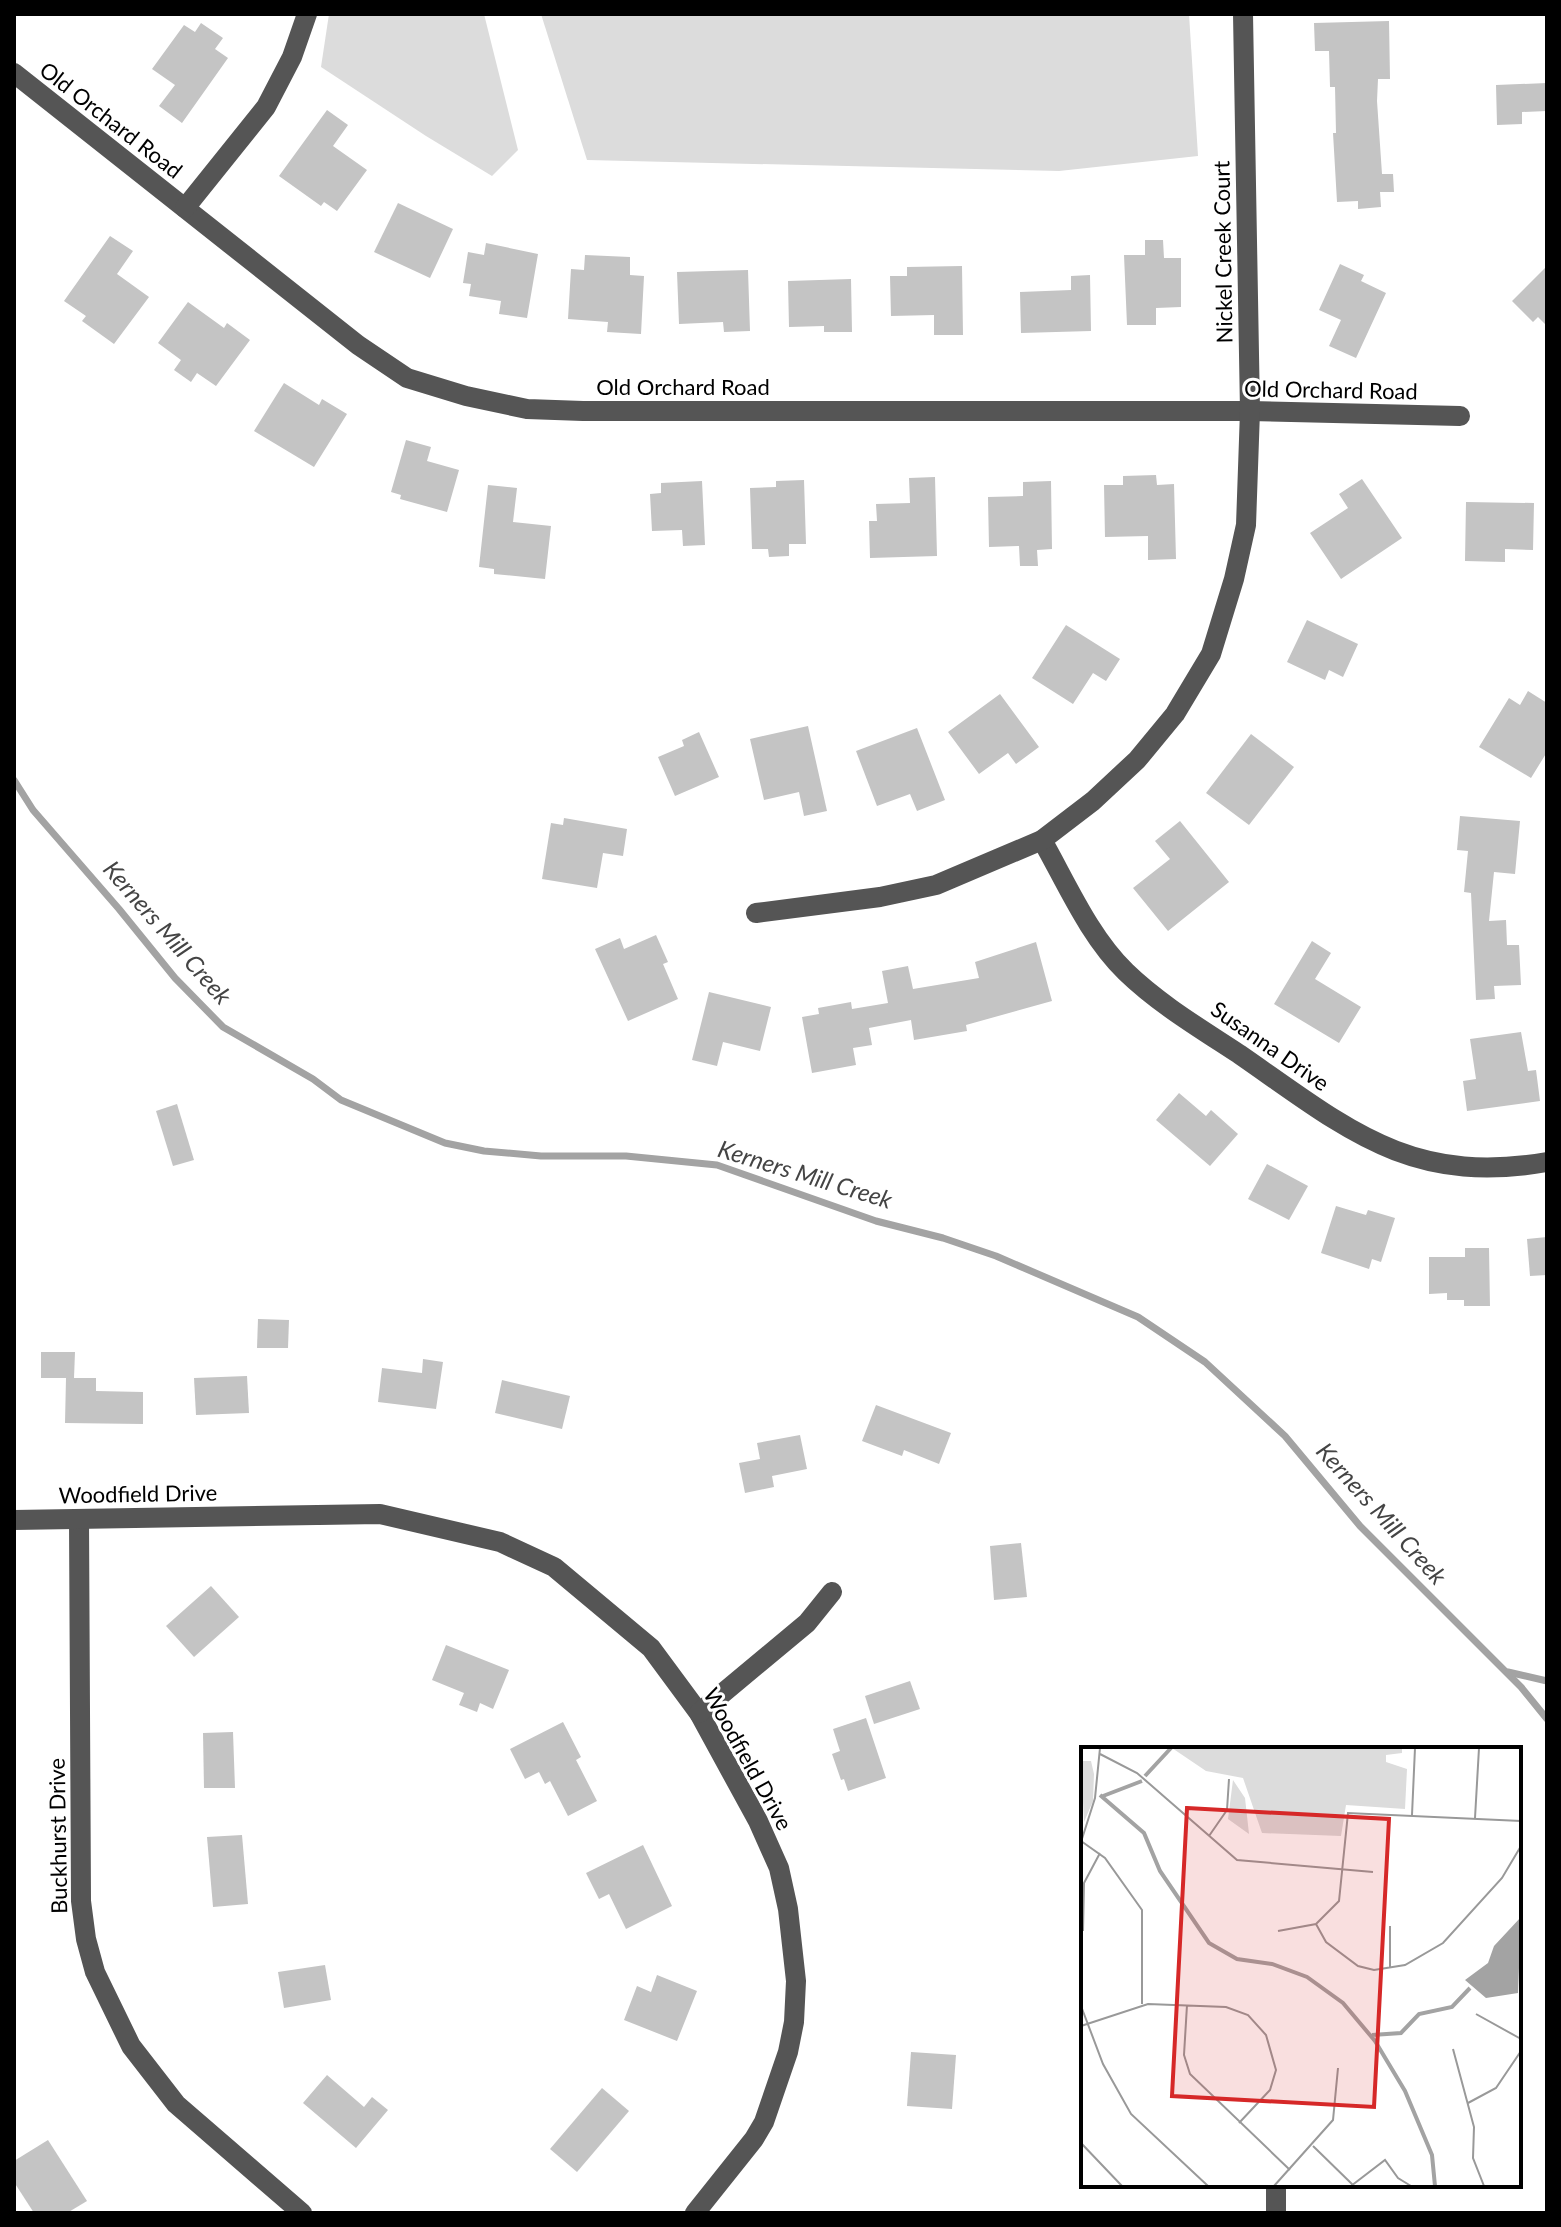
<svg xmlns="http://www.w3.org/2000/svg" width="1561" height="2227" font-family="Lato,sans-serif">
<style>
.green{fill:#dcdcdc}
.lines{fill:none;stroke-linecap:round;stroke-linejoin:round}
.stream{stroke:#a3a3a3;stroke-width:7}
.building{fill:#c4c4c4}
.minor{stroke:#555;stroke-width:20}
.labels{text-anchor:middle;stroke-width:6;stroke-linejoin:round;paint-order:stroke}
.street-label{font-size:22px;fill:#000;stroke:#fff}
.water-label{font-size:24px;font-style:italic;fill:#444;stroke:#fff}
.inset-river{fill:none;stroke:#a3a3a3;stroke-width:4}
.inset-road{fill:none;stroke:#999;stroke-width:2}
.view{fill:#d62828;fill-opacity:0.15;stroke:#d62828;stroke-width:4}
.inset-edge{fill:none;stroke:#000;stroke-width:4}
</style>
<rect width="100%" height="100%" fill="#fff"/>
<g class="green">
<path d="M329,14H484L518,150L492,176L426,136L321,67Z"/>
<path d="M541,14H1189L1198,156L1059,171L587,160Z"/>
</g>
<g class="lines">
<g class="stream">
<path d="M14,780L33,810L119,909L175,978L223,1027L313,1079L341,1100L445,1143L484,1151L541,1156H626L717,1165L876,1221L943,1238L996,1256L1138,1317L1205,1362L1285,1436L1360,1526L1521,1687L1547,1719"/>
<path d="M1508,1672L1547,1681"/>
</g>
</g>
<g class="building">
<path d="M1389,21L1390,79H1378L1377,101L1382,174H1393L1394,192H1380L1381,207L1358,209V201L1337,202L1333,133H1336L1335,87H1330L1329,51H1315L1314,23Z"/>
<path d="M201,23L223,38L215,49L228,58L182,123L159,106L175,85L152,69L184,25L195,32Z"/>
<path d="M1547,83V111L1522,112V124L1497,125L1496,85Z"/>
<path d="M327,110L348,125L333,146L367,170L337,211L324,202L321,206L279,176Z"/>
<path d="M398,203L453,229L430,278L374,252Z"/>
<path d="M110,236L133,251L117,274L149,297L114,344L82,321L86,316L64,301Z"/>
<path d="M1145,240H1163L1164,258H1181V307L1156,308V325H1127L1124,255H1145Z"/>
<path d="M486,243L538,254L527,318L499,314L501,301L469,296L471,284L463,283L468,252L484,255Z"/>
<path d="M585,255L630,257V275L644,276L641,334L607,332L608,322L568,319L571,269L584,270Z"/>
<path d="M1340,264L1364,275L1361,281L1386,293L1356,358L1329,346L1341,320L1319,310Z"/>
<path d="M962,266L963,335H934V315L891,316L890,276H907V267Z"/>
<path d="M1547,266V326L1538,317L1533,322L1512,301Z"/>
<path d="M748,270L750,331L724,332L723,322L679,324L677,272Z"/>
<path d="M1090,275L1091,331L1021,333L1020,292L1071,290V276Z"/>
<path d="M851,279L852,332H824V326L789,327L788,281Z"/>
<path d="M188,302L224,328L227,323L250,340L216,386L197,373L191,382L174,370L181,360L158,343Z"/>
<path d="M284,383L319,405L322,399L347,414L314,467L254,431Z"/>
<path d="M406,440L431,447L427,461L459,470L447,512L400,499L401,495L391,492Z"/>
<path d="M1156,475L1157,485L1174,484L1176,559L1148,560V536L1105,537L1104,485H1123V476Z"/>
<path d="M935,477L937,556L870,558L869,521H877L876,504L910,503L909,478Z"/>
<path d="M1362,479L1402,538L1341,579L1310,533L1348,508L1339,494Z"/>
<path d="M804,480L806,544H789V556L769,557L768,549H752L750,488L776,487V481Z"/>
<path d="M702,481L705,545L683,546L682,530L652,531L650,494L661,493V483Z"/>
<path d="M1051,481L1052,549L1037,550L1038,566H1020L1019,546L989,547L988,497L1023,496V482Z"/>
<path d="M488,485L517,488L513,522L551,526L545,579L494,574V569L479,567Z"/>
<path d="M1466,502L1534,503L1533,550L1505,549V562L1465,561Z"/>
<path d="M1307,620L1358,644L1343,677L1329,670L1325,680L1287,662Z"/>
<path d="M1066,625L1120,659L1106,681L1093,673L1073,704L1032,678Z"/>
<path d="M1528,691L1547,703V752L1531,778L1479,747L1509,698L1520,705Z"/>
<path d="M1000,694L1039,747L1016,764L1008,753L979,774L948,732Z"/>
<path d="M808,726L827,811L804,816L799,792L764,800L750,739Z"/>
<path d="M917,728L945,800L917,811L910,794L877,806L856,751Z"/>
<path d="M699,732L719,777L675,796L658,757L684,746L682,740Z"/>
<path d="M1251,734L1294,767L1249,825L1206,793Z"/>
<path d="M1460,816L1520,821L1515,874L1494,872L1489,921L1506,920L1507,945H1519L1521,985L1494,986L1495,999L1476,1000L1471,893L1464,892L1468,851L1457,850Z"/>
<path d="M564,818L627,829L623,856L603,853L597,888L542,879L551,823L563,825Z"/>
<path d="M1180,821L1229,882L1168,931L1133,888L1170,859L1155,841Z"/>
<path d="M656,935L668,962L663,964L678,999L628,1021L595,949L620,938L624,949Z"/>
<path d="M1312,941L1331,953L1315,979L1361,1007L1339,1043L1274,1004Z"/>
<path d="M1036,942L1052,1001L966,1025L967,1031L914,1040L911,1020L869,1028L872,1045L853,1048L856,1065L812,1073L802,1017L819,1014L818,1008L851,1002L852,1009L888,1003L882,971L908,966L913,989L979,978L975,962Z"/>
<path d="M709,992L771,1007L760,1051L723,1042L717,1066L692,1060Z"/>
<path d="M1521,1032L1528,1071L1536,1070L1540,1101L1467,1111L1463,1081L1476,1079L1470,1039Z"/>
<path d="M1179,1093L1206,1116L1211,1110L1238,1134L1210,1166L1156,1120Z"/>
<path d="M177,1104L194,1160L173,1166L156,1111Z"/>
<path d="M1267,1164L1308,1186L1289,1220L1248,1199Z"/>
<path d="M1336,1206L1366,1215L1368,1210L1395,1218L1381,1262L1372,1259L1369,1269L1321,1253Z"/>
<path d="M1547,1237V1275L1530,1276L1527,1239Z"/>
<path d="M1465,1248H1489L1490,1306H1464V1300H1447V1293L1429,1294V1257H1465Z"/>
<path d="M258,1319L289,1320L288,1348H257Z"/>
<path d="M41,1352H75L74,1378H41Z"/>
<path d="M423,1359L443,1362L436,1409L378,1402L382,1368L422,1373Z"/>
<path d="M247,1376L249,1413L196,1415L194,1378Z"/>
<path d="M66,1378H96V1391L143,1392V1424L65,1423Z"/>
<path d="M502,1380L570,1396L562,1429L495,1413Z"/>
<path d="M876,1405L951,1433L939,1464L904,1450L902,1456L862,1441Z"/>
<path d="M800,1435L807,1469L772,1476L774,1487L745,1493L739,1463L760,1459L757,1443Z"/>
<path d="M1021,1543L1027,1597L994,1600L990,1546Z"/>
<path d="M211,1586L239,1617L194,1657L166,1626Z"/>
<path d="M446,1645L509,1670L493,1709L480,1703L477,1712L459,1705L464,1693L432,1680Z"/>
<path d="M910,1681L920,1709L874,1724L865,1696Z"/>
<path d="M866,1718L886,1778L848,1791L844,1779L841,1780L832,1754L840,1751L833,1729Z"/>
<path d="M563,1722L581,1757L576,1760L597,1801L568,1816L550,1781L545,1784L539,1772L525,1779L510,1749Z"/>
<path d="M233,1732L235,1788H204L203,1733Z"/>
<path d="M242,1835L248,1904L213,1907L207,1837Z"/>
<path d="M643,1845L672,1906L626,1929L609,1894L599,1899L586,1873Z"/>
<path d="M325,1965L331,2000L284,2008L278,1972Z"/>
<path d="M657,1975L697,1991L677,2041L624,2020L637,1986L651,1992Z"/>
<path d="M911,2052L956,2055L952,2109L907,2106Z"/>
<path d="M327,2075L364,2107L372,2097L388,2110L356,2148L303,2103Z"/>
<path d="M602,2088L629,2111L577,2172L550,2149Z"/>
<path d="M48,2140L87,2201L67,2213H34L14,2182V2161Z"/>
</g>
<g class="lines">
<g class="minor">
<path d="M14,73L358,345L407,378L466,396L527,409L583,411H1250L1460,416"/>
<path d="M185,208L266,107L292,57L307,14"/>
<path d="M1042,840C1067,884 1089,936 1126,972C1159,1004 1201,1029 1239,1054C1346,1128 1409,1186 1547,1162"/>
<path d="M756,913L880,897L936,885L1042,840L1093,801L1137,760L1175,714L1211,654L1234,579L1246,525L1250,411L1243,14"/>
<path d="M79,1519L81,1901L86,1939L95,1972L131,2046L176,2104L302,2213"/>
<path d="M14,1520L380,1514L500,1542L554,1567L651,1648L699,1713L758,1821L779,1868L788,1909L796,1981L794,2022L788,2052L764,2122L754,2139L695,2213"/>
<path d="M699,1713L807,1623L832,1592"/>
<path d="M1276,2185V2213"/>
</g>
</g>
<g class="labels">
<g class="street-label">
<text transform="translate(111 120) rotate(38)" y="8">Old Orchard Road</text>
<text transform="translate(1223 252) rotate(-91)" y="8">Nickel Creek Court</text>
<text x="683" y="395">Old Orchard Road</text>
<text transform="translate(1331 390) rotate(1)" y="8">Old Orchard Road</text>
<text transform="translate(1270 1046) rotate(35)" y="8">Susanna Drive</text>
<text transform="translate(138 1494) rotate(-1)" y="8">Woodfield Drive</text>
<text transform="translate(748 1759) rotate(61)" y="8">Woodfield Drive</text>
<text transform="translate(58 1836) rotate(-91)" y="8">Buckhurst Drive</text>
</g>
<g class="water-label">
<text transform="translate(167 933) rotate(49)" y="8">Kerners Mill Creek</text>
<text transform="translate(805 1175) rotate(17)" y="8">Kerners Mill Creek</text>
<text transform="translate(1381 1514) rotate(48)" y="8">Kerners Mill Creek</text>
</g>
</g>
<g transform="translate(1081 1747)">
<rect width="440" height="440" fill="#fff"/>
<path d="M91,1H321V6L305,8V15L326,22L324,62L265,58L260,89L181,86L162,31L125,24ZM0,14H10L13,27L12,54L3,75ZM152,33L164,51L168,87L147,72Z" fill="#dcdcdc"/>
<path d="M440,170L437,246L405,251L384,233L407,216L413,199Z" fill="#a3a3a3"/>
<path class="inset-river" d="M64,29L90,1M19,48L63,86L79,124L128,196L156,212L191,217L226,230L262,256L294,294L324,344L351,408L354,439M22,49L61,34M291,288L320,286L338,267L371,260L389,241"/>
<path class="inset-road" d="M19,7L56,26L156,113L292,125M331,68L334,1M394,71L398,1M128,89L146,63L148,32M0,94L24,111L61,163V257M0,95L14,51L19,1M235,177L245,195L277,219L293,223L324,218L362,196L421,131L440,99M2,184L3,136L19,106M197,184L235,177L258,154L267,66L440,74M309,220V179M106,258L103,308L109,327L209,423M0,259L22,317L50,367L127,439M395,267L440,292M0,279L67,257L145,260L167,268L185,288L195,323L189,343L158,376M372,302L393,380L392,411L403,439M387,356L415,341L440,304M0,396L41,439M232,399L273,439M193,439L252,373L257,321M270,439L304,413L317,431L330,439"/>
<path class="view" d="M106,61L308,72L293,360L91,349Z"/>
<rect width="440" height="440" class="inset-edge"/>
</g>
<rect width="1561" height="2227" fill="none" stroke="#000000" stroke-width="32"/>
</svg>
